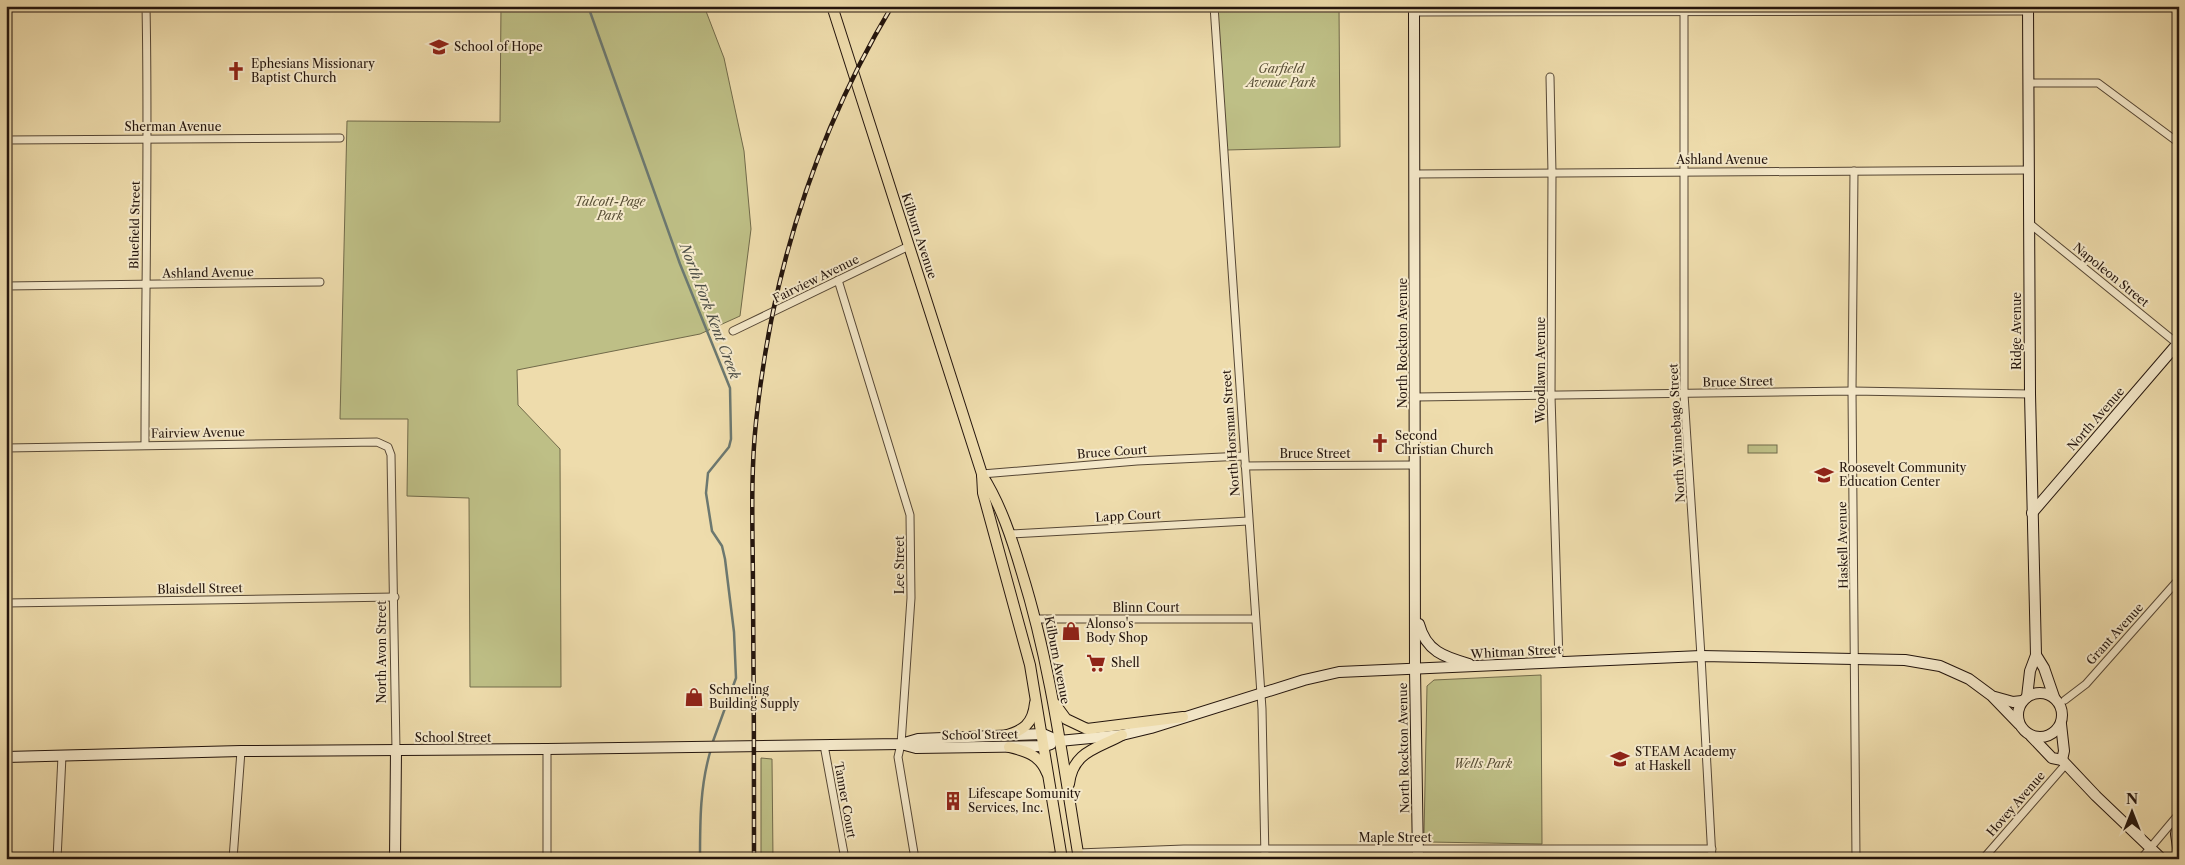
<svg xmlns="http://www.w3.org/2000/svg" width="2185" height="865" font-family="'Libre Caslon Text',serif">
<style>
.green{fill:#bebf86;stroke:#716a4a}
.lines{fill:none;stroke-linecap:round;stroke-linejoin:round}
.stream{stroke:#6c7870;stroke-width:2.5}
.street-casing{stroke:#564735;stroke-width:9}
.secondary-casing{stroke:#24150d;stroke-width:12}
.primary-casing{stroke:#24150d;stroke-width:12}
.street{stroke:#f4e8c9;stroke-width:7}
.secondary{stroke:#f4e8c9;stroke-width:10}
.primary{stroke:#eedcac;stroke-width:10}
.rail-casing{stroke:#24150d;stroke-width:4.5}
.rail{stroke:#f4e8c9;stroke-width:2.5;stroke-dasharray:8;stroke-linecap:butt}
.labels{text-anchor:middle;stroke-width:4;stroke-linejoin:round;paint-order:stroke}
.poi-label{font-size:12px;fill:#24150d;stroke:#f4e8c9;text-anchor:start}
.park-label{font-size:12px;font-style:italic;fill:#5a5037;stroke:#f4e8c9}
.street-label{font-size:12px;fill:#24150d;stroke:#f4e8c9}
.water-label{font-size:14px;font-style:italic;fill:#4e4f47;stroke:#f4e8c9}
</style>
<rect width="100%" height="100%" fill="#eedcac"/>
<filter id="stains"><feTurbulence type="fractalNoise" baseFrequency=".004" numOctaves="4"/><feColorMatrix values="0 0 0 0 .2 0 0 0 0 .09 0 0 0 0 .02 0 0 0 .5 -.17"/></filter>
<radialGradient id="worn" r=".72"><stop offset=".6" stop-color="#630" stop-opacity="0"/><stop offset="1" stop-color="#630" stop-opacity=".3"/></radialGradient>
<g class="green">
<path d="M501,6H704L724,58L744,151L751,229L740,316L700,334L517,370L518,405L560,449L561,687H470L469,498L407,496L408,419H340L347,121L500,122Z"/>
<path d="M1217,6H1339L1340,147L1227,150Z"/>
<rect x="1748" y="445" width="29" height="8"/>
<path d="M1541,675L1542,844L1429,842L1424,835L1427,686L1434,680Z"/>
<path d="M761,758L772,759L773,859H761Z"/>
</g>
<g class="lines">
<g class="stream">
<path d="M588,6L680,264L730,388L731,439L729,447L708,473L706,493L712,531L722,546L725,559L734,632L736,678L712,744"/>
<path d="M700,859C700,821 700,785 711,749"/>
</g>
<g class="street-casing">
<g id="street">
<path d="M1214,6L1262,709L1265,859"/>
<path d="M1684,6V394L1701,656L1712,859"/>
<path d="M1414,12L2028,11"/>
<path d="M1550,77L1552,173L1551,396L1559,662"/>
<path d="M2029,83H2098L2179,143"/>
<path d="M6,140L340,138"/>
<path d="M1854,171L1852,391L1856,859"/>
<path d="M1415,174L2029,170"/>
<path d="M2029,223L2179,345"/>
<path d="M838,280L910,515L911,598L901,744L898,757L915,859"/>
<path d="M6,286L320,282"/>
<path d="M733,331L909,246"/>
<path d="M1416,397L1852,391L2030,394"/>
<path d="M145,445C145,299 149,152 146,6"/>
<path d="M6,448L377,442L388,447L391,455L396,750"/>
<path d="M1245,466L1415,465"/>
<path d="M982,474L1137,461L1244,456"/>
<path d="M1010,534L1248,521"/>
<path d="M6,603L395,597"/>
<path d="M1036,619H1255"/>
<path d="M2065,700L2086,684L2179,579"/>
<path d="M824,745L845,859"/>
<path d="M547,749V859"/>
<path d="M1078,853L1184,849H1712"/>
<path d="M57,859L62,756"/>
<path d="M233,859L241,751"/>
<path d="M1040,859L1062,855"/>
<path d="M1983,859L2066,764"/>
<path d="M2141,859L2178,815"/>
</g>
</g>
<g class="secondary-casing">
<g id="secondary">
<path d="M1414,6L1415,669L1418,859"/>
<path d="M2032,513L2179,342"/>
<path d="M1419,624C1426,651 1444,657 1469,664"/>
<path d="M2036,655L2044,668L2054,697"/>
<circle cx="2040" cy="715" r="22"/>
<path d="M1995,697L2013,702L2022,701"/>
<path d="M2027,697L2030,671L2036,655L2030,394L2028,6"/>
<path d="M2061,724L2064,751L2062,760"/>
<path d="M2031,736L2052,758L2062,760L2096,796L2162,859"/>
<path d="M901,744L916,748L1045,746L1051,744"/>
<path d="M6,757L241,751L547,749L901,744L918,739L1043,734L1059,741L1122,735L1151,728L1304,680L1339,672L1701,656L1905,660L1940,666L1969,679L1992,696L2019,724"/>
<path d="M2179,818L2176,834L2179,854"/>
<path d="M395,859L396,750"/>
</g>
</g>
<g class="primary-casing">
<g id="primary">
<path d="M832,6L982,474L983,493L1030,665L1062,859"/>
<path d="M982,475C1001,505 1012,539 1022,573C1051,666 1063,763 1079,859"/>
<path d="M1055,704L1066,719L1087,729L1183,717"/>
<path d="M1004,736C1023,731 1033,724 1035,703"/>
<path d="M1009,747C1026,751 1040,755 1047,773"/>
<path d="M1069,784C1073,751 1097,749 1122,735"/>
</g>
</g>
<use href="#street" class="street"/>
<use href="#secondary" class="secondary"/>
<use href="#primary" class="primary"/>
<g class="rail-casing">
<path id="rail" d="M754,859C754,771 754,682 753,594C753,537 750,479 756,422C771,275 816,133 892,6"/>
</g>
<use href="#rail" class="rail"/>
</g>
<defs>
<g id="school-bare" transform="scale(1.5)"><path d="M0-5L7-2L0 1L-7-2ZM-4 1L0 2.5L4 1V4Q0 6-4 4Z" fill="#8f2418" stroke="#f4e8c9" stroke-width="2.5" paint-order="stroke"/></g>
<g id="church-bare" transform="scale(1.5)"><path d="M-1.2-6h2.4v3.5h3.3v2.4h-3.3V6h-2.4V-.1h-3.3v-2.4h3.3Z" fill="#8f2418" stroke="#f4e8c9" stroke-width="2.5" paint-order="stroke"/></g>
<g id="shop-bare" transform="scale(1.5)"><path d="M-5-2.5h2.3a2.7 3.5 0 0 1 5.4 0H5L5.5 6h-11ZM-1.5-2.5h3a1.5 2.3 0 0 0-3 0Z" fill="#8f2418" stroke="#f4e8c9" stroke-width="2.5" paint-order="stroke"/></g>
<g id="supermarket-bare" transform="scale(1.5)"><path d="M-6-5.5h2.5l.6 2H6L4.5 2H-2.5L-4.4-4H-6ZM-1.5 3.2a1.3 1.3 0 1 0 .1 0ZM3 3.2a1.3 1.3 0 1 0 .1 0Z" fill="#8f2418" stroke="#f4e8c9" stroke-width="2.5" paint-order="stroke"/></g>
<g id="building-bare" transform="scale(1.5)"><path d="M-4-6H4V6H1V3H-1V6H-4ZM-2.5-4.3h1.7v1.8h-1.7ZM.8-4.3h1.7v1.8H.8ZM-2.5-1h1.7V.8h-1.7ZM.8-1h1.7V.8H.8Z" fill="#8f2418" stroke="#f4e8c9" stroke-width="2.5" paint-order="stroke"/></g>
</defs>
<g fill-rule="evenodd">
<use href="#school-bare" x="439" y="47"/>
<use href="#church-bare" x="236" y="71"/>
<use href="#church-bare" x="1380" y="443"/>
<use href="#school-bare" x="1824" y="475"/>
<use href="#shop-bare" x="1071" y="631"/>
<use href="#supermarket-bare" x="1096" y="663"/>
<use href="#shop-bare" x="694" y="697"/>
<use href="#school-bare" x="1620" y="759"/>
<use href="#building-bare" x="953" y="801"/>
</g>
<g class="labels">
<g class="poi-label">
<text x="454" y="51">School of Hope</text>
<text x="251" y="68">Ephesians Missionary<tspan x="251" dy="14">Baptist Church</tspan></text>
<text x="1395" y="440">Second<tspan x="1395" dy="14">Christian Church</tspan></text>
<text x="1839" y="472">Roosevelt Community<tspan x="1839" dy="14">Education Center</tspan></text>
<text x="1086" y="628">Alonso's<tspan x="1086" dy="14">Body Shop</tspan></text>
<text x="1111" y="667">Shell</text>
<text x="709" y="694">Schmeling<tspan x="709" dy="14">Building Supply</tspan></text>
<text x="1635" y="756">STEAM Academy<tspan x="1635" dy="14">at Haskell</tspan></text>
<text x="968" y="798">Lifescape Somunity<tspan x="968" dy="14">Services, Inc.</tspan></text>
</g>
<g class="park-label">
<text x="1281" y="73">Garfield<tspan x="1281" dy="14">Avenue Park</tspan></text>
<text x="610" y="206">Talcott-Page<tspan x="610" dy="14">Park</tspan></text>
<text x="1483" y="768">Wells Park</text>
</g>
<g class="street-label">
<text x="173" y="131">Sherman Avenue</text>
<text x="1722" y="164">Ashland Avenue</text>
<text transform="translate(135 225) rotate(-89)" y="4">Bluefield Street</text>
<text transform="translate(919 236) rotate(72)" y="4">Kilburn Avenue</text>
<text transform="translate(208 273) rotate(-1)" y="4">Ashland Avenue</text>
<text transform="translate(2111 275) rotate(39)" y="4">Napoleon Street</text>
<text transform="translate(816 279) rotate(-26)" y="4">Fairview Avenue</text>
<text transform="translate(2017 331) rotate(-90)" y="4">Ridge Avenue</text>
<text transform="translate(1403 343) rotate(-90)" y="4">North Rockton Avenue</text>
<text transform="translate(1541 370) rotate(-90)" y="4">Woodlawn Avenue</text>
<text transform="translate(1738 382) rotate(-1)" y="4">Bruce Street</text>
<text transform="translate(2096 419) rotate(-49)" y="4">North Avenue</text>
<text transform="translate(198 433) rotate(-1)" y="4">Fairview Avenue</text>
<text transform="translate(1231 433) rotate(-94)" y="4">North Horsman Street</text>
<text transform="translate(1677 433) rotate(-93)" y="4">North Winnebago Street</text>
<text transform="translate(1112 452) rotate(-4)" y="4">Bruce Court</text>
<text x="1315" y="458">Bruce Street</text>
<text transform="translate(1128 516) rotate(-3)" y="4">Lapp Court</text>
<text transform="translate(1843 545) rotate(-91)" y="4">Haskell Avenue</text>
<text transform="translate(900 565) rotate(-90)" y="4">Lee Street</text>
<text transform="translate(200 589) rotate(-1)" y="4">Blaisdell Street</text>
<text x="1146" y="612">Blinn Court</text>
<text transform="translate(2115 634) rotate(-48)" y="4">Grant Avenue</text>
<text transform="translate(382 652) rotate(-90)" y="4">North Avon Street</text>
<text transform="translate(1516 652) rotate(-3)" y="4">Whitman Street</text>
<text transform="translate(1057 660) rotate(79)" y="4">Kilburn Avenue</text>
<text transform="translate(980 735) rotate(-1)" y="4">School Street</text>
<text x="453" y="742">School Street</text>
<text transform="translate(1404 748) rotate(-91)" y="4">North Rockton Avenue</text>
<text transform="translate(845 800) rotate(80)" y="4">Tanner Court</text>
<text transform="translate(2016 804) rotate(-49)" y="4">Hovey Avenue</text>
<text x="1395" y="842">Maple Street</text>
</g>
<g class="water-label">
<text transform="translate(710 311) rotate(69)" y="5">North Fork Kent Creek</text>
</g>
</g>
<rect width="2185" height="865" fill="none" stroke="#eedcac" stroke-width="25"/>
<rect x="8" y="8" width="2170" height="850" fill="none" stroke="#24150d" stroke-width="2.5"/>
<rect x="12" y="12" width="2160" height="840" fill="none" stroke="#24150d"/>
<g transform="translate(2132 812)" stroke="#f4e8c9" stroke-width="4" paint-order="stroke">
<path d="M0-4L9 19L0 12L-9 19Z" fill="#24150d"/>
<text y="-8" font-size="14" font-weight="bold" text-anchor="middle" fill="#24150d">N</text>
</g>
<rect width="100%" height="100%" filter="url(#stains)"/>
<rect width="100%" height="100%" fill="url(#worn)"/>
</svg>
